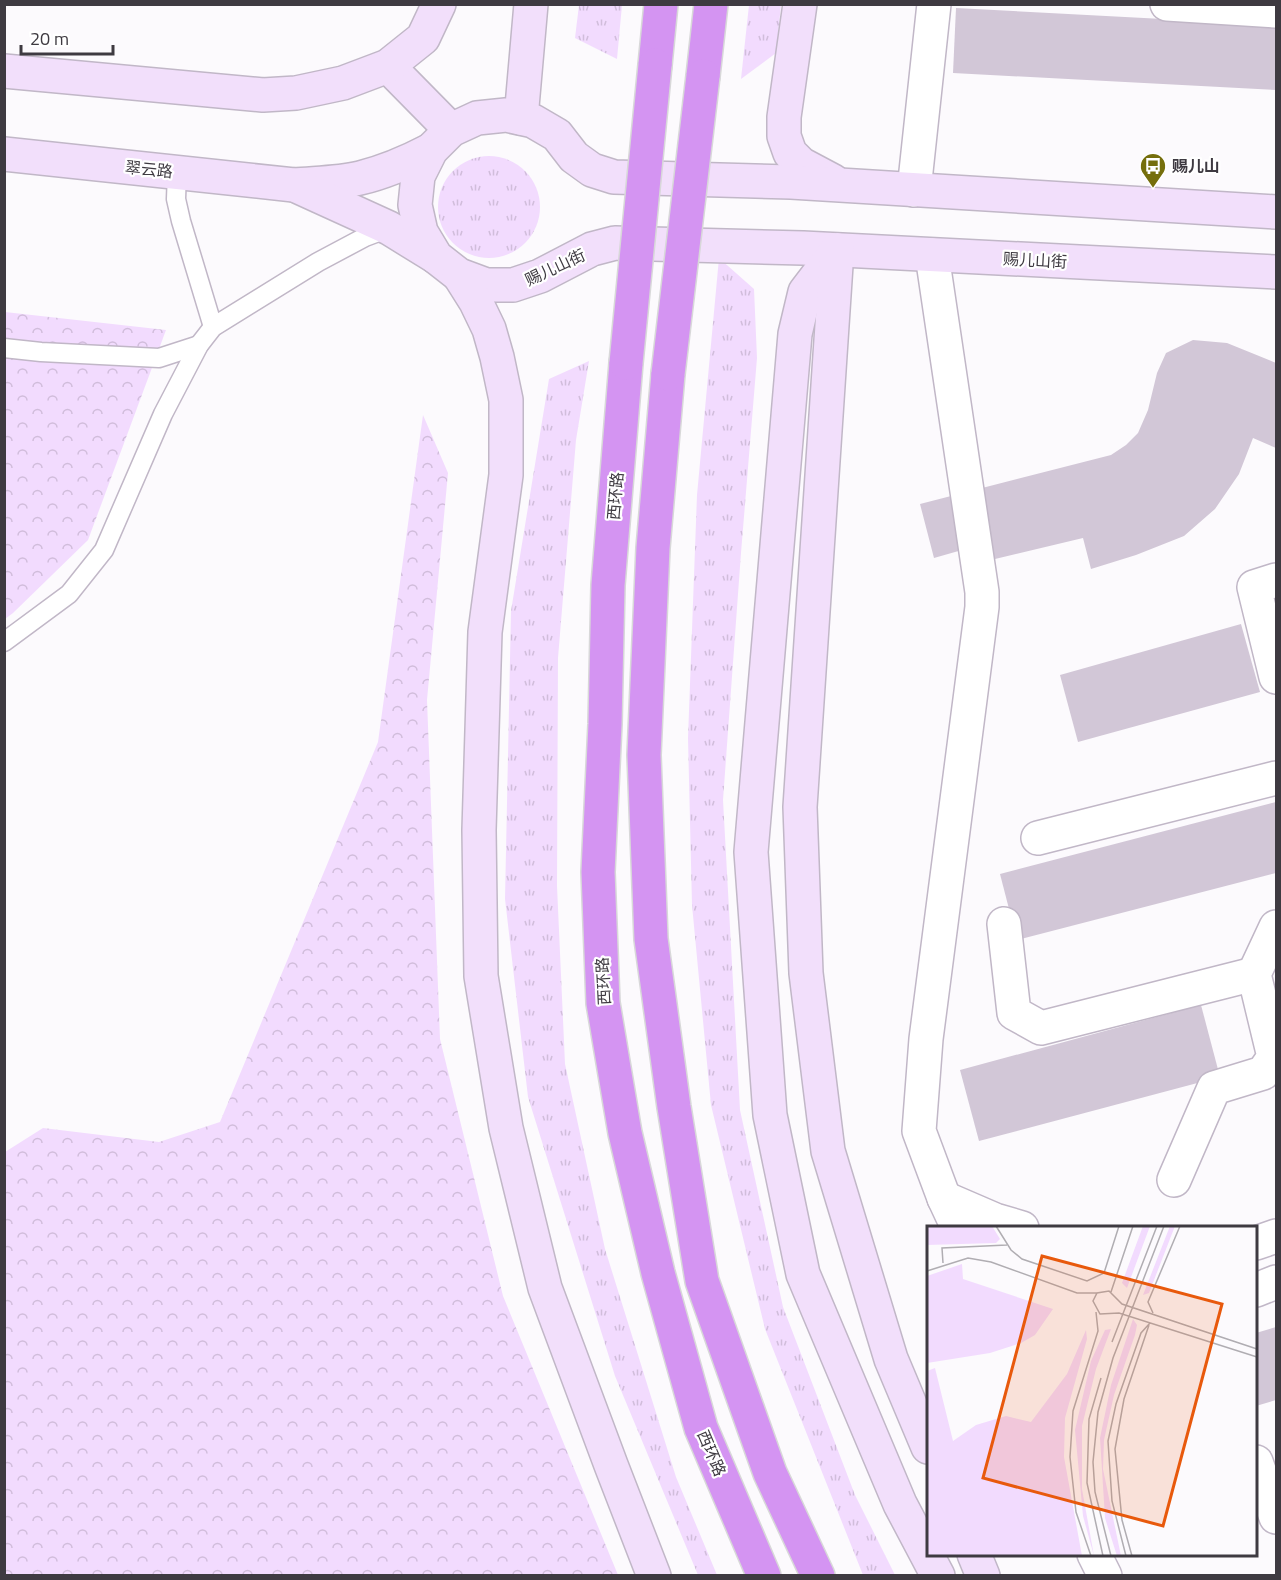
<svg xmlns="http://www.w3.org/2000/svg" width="1281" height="1580" font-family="'Titillium Web','Noto Sans SC',sans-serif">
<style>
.grass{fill:url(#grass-tufts)}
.forest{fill:url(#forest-crowns)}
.building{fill:#d2c7d7}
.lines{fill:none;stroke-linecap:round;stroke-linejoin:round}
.lane-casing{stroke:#c1b7c7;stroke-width:21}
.street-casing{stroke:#c1b7c7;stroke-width:36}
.secondary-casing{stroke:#c1b7c7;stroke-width:36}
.highway-casing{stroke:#d8d8d9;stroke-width:36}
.lane{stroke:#fff;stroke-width:18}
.street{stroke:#fff;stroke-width:33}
.secondary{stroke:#f2dffb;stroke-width:33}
.highway{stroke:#d494f2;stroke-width:33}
.highway-bridge-casing{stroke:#d8d8d9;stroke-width:36;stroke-linecap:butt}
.highway-bridge{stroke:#d494f2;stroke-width:33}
.labels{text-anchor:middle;stroke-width:4.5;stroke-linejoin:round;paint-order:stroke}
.poi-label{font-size:16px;font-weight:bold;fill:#3e3a41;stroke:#fff;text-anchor:start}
.street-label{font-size:16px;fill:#3e3a41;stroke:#fff}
.inset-road{fill:none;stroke:#b0adb2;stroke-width:1.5}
.view{fill:#e8590c;fill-opacity:0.15;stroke:#e8590c;stroke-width:3}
.inset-edge{fill:none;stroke:#3e3a41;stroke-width:3}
</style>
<defs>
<pattern id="grass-tufts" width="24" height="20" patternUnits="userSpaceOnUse" patternTransform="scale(1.5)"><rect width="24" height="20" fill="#f2dbfe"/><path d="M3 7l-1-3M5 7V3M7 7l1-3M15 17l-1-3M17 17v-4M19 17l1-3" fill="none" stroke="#d1bddb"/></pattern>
<pattern id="forest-crowns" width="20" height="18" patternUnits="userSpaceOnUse" patternTransform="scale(1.5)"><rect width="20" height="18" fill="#f2dbfe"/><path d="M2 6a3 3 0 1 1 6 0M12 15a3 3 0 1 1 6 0" fill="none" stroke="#d1bddb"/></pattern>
</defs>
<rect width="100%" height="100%" fill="#fcfafd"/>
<g class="grass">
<path d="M579,5H622L617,59L575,38Z"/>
<path d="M749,5H781L776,53L741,79Z"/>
<circle cx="489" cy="207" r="51"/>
<path d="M719,258L754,289L757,358L741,553L723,800L740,1110L783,1307L855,1495L895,1575H863L765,1329L711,1105L692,905L688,738L697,495Z"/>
<path d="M589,361L576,440L558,658L557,886L565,1064L605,1249L676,1477L717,1575H698L615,1376L528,1097L505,899L511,611L549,379Z"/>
</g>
<g class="forest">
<path d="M5,312L166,330L88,540L13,613L5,619Z"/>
<path d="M423,415L448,473L427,700L440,1039L503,1296L618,1575H5V1152L43,1128L159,1142L220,1122L378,742Z"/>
</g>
<g class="building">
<path d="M956,8L1276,25V90L953,73Z"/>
<path d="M1193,340L1227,343L1276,363V448L1253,438L1239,474L1215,509L1184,536L1136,555L1091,569L1083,538L995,559L990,542L934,558L920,504L1111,455L1126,445L1138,433L1148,410L1157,373L1166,353Z"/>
<path d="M1241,624L1260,692L1078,742L1060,675Z"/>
<path d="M1276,802V873L1017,940L1000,874Z"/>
<path d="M1201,1005L1220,1077L979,1141L960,1070Z"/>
<path d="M1276,1327V1400L1256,1406V1333Z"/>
</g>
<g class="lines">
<g class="lane-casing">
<g id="lane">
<path d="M177,172L176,199L181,221L213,327"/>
<path d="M4,348L41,352L159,358L199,345"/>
<path d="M4,642L69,594L104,550L163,414L199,345L213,327L318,262L365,237L389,228"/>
</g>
</g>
<g class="street-casing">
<g id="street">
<path d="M1167,4L1276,11"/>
<path d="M914,190L934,4"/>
<path d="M932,255L982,592V607L926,1039L919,1131L944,1198L958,1228"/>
<path d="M1276,580L1254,587L1276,677"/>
<path d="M1038,838L1276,778"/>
<path d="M1004,924L1014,1013L1041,1028L1254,974"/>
<path d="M1174,1180L1214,1088L1263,1073L1274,1057L1254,974L1276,927"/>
<path d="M944,1198L995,1220L1022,1228"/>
<path d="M1256,1243L1276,1236"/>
<path d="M1256,1290L1276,1282"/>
<path d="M1256,1462L1276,1517"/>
<path d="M1094,1554L1105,1576"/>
</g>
</g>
<g class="secondary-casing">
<g id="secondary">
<path d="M800,4L784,117V136L790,153L801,164L833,181"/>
<path d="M388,66L451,130"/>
<path d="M4,71L263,95L296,93L343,83L388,66L423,38L439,4"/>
<path d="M521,118L531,4"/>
<path d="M4,154L294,185C316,183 339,183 360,178C385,172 408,162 431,150"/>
<path d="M299,187L389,228L436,257"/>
<path d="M1276,212L791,182L614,177L592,170L574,157L557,135L533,121L506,115L477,118L451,130L431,150L418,176L415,205L421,232L436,257L459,275L486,285H513L540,276L592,249L615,243L803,248L1276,272"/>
<path d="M837,250L805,292L795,334L751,852L770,1115L803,1274L900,1504L938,1576"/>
<path d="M837,250L800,807L806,973L828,1151L891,1359L928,1447"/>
<path d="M459,275L476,302L489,329L497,357L506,400V475L485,632L479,830L481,976L506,1128L545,1288L611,1465L654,1576"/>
<path d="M974,1554L983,1576"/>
</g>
</g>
<g class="highway-casing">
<g id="highway">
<path d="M655,65L661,4"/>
<path d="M703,76L711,4"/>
<path d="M626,363L608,585L605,724L598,872L603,1003L625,1133L658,1273L701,1428L764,1576"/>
<path d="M668,374L653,548L644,755L651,939L674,1107L702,1281L770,1473L818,1576"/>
</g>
</g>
<use href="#lane" class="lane"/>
<use href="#street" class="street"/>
<use href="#secondary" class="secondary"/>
<use href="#highway" class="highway"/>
<g class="highway-bridge-casing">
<g id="highway-bridge">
<path d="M626,363L655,65"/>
<path d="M668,374L703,76"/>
</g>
</g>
<use href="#highway-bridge" class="highway-bridge"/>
</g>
<defs>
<g id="bus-pin" transform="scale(1.35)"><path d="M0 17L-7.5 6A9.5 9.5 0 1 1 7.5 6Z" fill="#756e0c" stroke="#fff"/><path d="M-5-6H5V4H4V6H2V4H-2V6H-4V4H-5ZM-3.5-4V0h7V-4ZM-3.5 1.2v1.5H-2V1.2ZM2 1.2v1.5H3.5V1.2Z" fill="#fff"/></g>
</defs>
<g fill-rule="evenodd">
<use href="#bus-pin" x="1153" y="166"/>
</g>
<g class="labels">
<g class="poi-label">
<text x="1172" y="172">赐儿山</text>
</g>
<g class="street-label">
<text transform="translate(149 169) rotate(6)" y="6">翠云路</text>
<text transform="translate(1035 260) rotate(3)" y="6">赐儿山街</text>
<text transform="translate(555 267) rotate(-25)" y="6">赐儿山街</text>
<text transform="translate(615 496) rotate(-85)" y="6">西环路</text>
<text transform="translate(603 981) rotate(-93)" y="6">西环路</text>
<text transform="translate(712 1453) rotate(67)" y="6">西环路</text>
</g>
</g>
<g transform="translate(927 1226)">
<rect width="330" height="330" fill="#fcfafd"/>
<path d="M216,0H223L200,62L195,57ZM243,0H248L222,67L216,69ZM206,93L210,99L208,109L187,169L177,214L176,243L194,330H190L178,292L173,212L184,159ZM184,103L169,143L155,200V263L167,330L156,290L148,204L164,135L178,104Z" fill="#f2dbfe"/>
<path d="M0,0H65L73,13L69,17L0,19ZM35,38L36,53L126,83L108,109L94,117L63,127L0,137V50ZM159,104L160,113L138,192L137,231L155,330H0V145L8,142L26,215L49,199L79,190L104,196L140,148Z" fill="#f2dbfe"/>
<path class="inset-road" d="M69,0L84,24L95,33L160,55L177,47L192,0M16,37L15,22L80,19M0,45L41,32L64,36L150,67H170M184,66L206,0M226,87L221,76L253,0M185,116L230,0M330,123L195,78L182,65L170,67L166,75L173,88L192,87L330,131M174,152L162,193L160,257L176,330M164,330L149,286L143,231L146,185L171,105L169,86M184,330L168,266L166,236L171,186L186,132L237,0M199,330L185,275L181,215L189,178L214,107L223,97M205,330L195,294L188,223L197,173L222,99"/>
<path class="view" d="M115,30L295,78L236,300L56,252Z"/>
<rect width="330" height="330" class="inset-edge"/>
</g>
<rect width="1281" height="1580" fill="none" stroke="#3e3a41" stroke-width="12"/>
<path d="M21 45v9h92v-9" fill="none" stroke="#3e3a41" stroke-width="3"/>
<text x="30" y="45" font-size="18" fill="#3e3a41" stroke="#ffffff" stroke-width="4.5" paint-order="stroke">20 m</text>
</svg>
